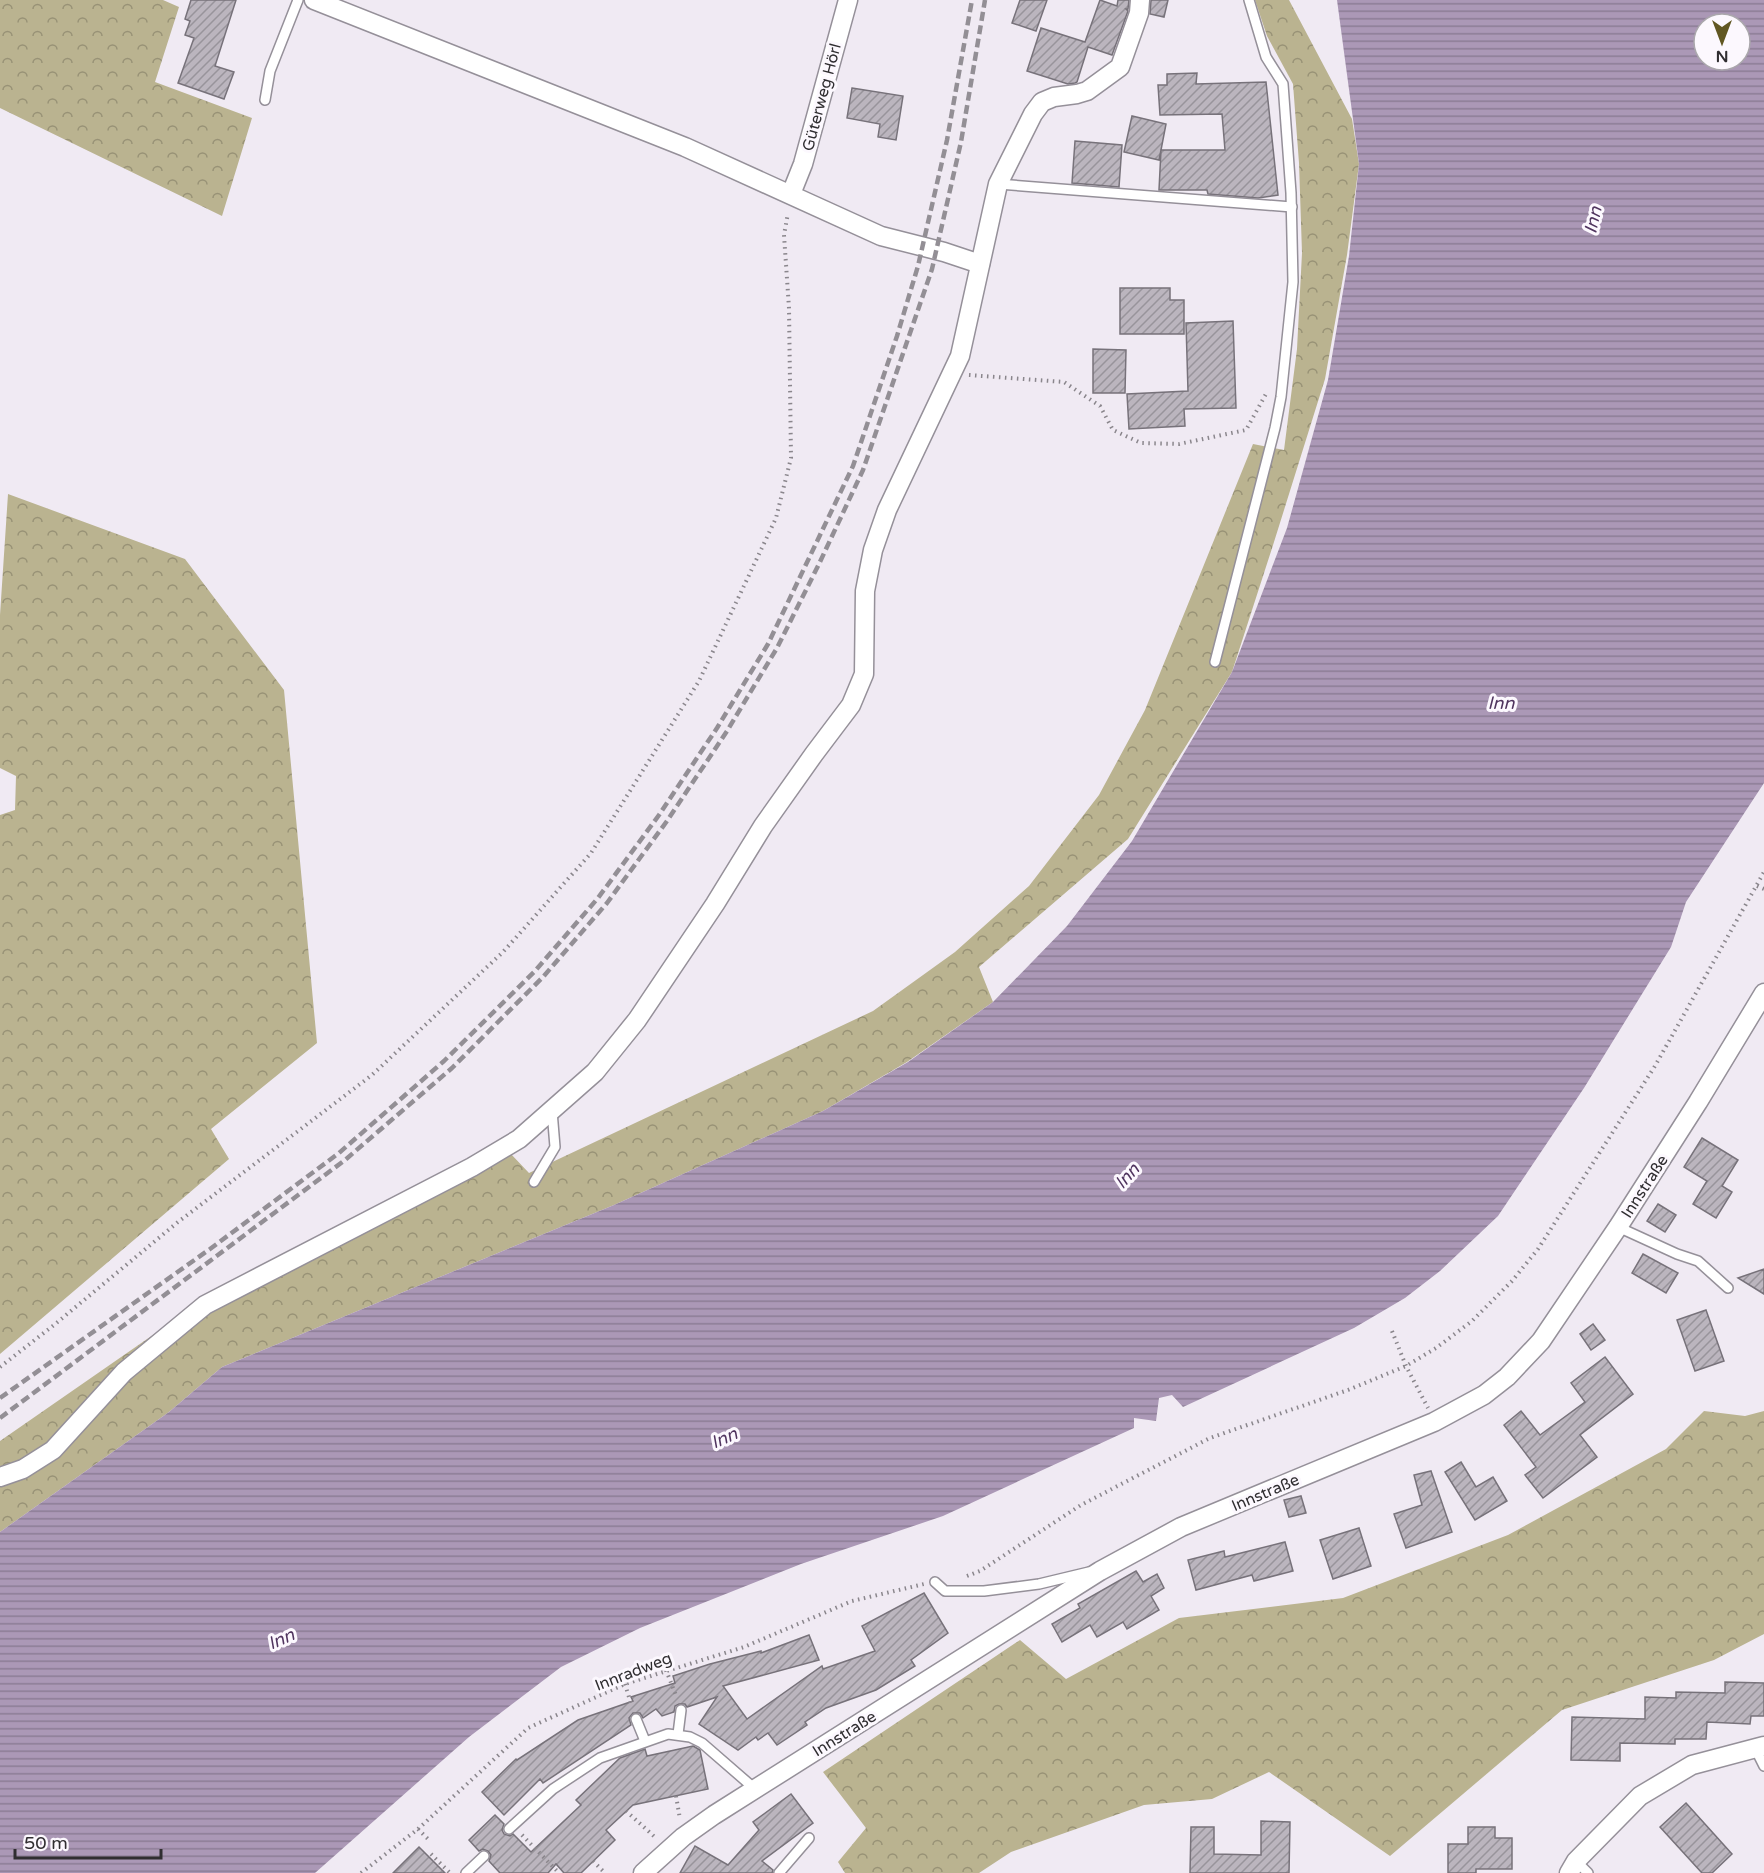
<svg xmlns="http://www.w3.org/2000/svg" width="1764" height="1873" font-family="'Varela Round',sans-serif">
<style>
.forest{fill:url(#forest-crowns)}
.water{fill:url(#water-rules);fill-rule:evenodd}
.building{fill:url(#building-hatch);stroke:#77727a;stroke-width:1.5}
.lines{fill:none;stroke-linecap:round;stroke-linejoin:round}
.lane-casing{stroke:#959099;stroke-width:12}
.street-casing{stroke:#959099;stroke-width:21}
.path{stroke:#8a868c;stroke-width:4;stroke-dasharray:1.5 4.5;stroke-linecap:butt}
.lane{stroke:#fff;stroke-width:9}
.street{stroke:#fff;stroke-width:18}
.rail{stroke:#938f95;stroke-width:4.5;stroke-dasharray:9 4.5;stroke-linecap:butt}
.labels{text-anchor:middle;stroke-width:6;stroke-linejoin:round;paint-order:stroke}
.street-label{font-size:16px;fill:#302e31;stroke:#fcf8fe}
.water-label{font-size:18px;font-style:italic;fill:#50345f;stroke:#fcf8fe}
</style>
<defs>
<pattern id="forest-crowns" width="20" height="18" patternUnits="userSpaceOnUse" patternTransform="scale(1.5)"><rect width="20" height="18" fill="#bab390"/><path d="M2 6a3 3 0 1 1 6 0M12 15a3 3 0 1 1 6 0" fill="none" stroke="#989276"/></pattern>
<pattern id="water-rules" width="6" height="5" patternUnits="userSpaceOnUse" patternTransform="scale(1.5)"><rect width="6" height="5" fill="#ab98b6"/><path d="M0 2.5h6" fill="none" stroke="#8c7c95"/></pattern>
<pattern id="building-hatch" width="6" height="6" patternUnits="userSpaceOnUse" patternTransform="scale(1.5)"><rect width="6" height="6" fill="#bbb5be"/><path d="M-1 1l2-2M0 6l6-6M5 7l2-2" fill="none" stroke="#98949b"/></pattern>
</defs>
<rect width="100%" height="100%" fill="#f0eaf3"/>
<g class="forest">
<path d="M0,0H163L179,7L155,82L252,118L222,216L0,108Z"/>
<path d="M1255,0H1289L1352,119L1359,164L1347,255L1325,379L1274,542L1232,672L1128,839L979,967L993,1002L907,1062L823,1111L614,1205L222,1367L169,1412L0,1532V1441L212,1294L510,1153L529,1173L873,1011L955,952L1029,886L1099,795L1145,710L1253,444L1284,450L1297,349L1302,253L1299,163L1293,84L1267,36Z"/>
<path d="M8,494L185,559L284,690L317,1043L211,1129L229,1159L0,1354V815L15,810L16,776L0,768V615Z"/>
<path d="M1704,1411L1745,1416L1764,1411V1634L1714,1660L1562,1710L1390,1856L1269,1772L1212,1799L1144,1805L1011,1852L979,1873H845L838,1862L866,1828L823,1772L1020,1640L1066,1679L1179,1618L1343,1598L1508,1535L1666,1449Z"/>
</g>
<path class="water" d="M1337,0H1764V783L1686,902L1671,947L1584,1088L1498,1216L1440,1271L1405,1298L1354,1328L1183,1407L1172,1395L1159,1398L1156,1421L1134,1418V1428L943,1516L801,1564L640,1628L561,1667L469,1737L315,1873H0V1532L169,1412L222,1367L614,1205L823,1111L908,1062L993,1002L1067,926L1132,841L1232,672L1287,528L1328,380L1349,256L1359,164ZM1704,24H1740V60H1704Z"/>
<g class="building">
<path d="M191,0H236L215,66L234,72L224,99L178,83L194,38L185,35L190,21L185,19Z"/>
<path d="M1020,0H1047L1036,31L1012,23Z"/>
<path d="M1100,0L1117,6L1118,0H1129L1128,9H1126L1128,11L1112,55L1088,47L1077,82L1075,83L1068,84L1027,71L1041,28L1085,42Z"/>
<path d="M1151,0H1168L1164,17L1150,14Z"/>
<path d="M1197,73L1196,84L1266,82L1278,195L1258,198L1208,194L1207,190H1159L1161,150L1159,160L1124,152L1132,116L1166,124L1161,150H1225L1222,114L1160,115L1158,85H1167V74Z"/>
<path d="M852,88L903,96L896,140L878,137L880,124L847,118Z"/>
<path d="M1075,141L1122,145L1119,187L1072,183Z"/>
<path d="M1120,288H1170V300H1184V334H1120Z"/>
<path d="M1233,321L1236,408L1184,409L1185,426L1129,429L1127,394L1188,391L1186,323Z"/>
<path d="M1093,349L1126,350L1125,393H1093Z"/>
<path d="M1702,1138L1738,1160L1722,1186L1732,1192L1716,1218L1693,1204L1707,1181L1684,1167Z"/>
<path d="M1658,1204L1676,1215L1665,1232L1647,1221Z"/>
<path d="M1643,1254L1678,1273L1666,1293L1632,1273Z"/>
<path d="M1764,1269V1294L1738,1278Z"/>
<path d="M1706,1310L1724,1361L1695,1371L1677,1320Z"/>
<path d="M1593,1324L1605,1340L1591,1350L1580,1334Z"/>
<path d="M1605,1357L1633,1394L1580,1435L1597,1457L1543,1498L1525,1475L1536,1467L1504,1425L1521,1411L1540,1435L1585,1402L1571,1383Z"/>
<path d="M1461,1462L1476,1487L1493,1477L1507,1501L1475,1520L1445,1472Z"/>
<path d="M1431,1471L1452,1532L1406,1548L1394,1514L1422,1505L1414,1475Z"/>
<path d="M1301,1496L1306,1513L1289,1517L1284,1500Z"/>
<path d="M1359,1528L1371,1566L1333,1579L1320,1540Z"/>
<path d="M1285,1542L1293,1571L1254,1581L1252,1575L1196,1590L1188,1560L1224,1551L1225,1557Z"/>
<path d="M1136,1571L1143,1582L1157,1574L1164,1588L1151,1596L1159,1610L1127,1629L1123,1622L1097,1637L1090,1625L1062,1642L1052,1624L1080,1608L1078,1604Z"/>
<path d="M924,1593L948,1633L911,1660L915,1666L876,1690L826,1708L805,1722L807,1725L777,1745L768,1733L758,1740L756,1737L738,1750L699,1724L717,1697L687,1707L685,1704H679L675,1706L674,1712L662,1716L656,1709L643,1718L640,1713H633L629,1718L631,1725L543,1783L540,1779L504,1815L482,1792L516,1759L517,1760L578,1720L633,1701L631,1697L675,1683L673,1676L710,1664L761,1651V1653L809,1635L819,1660L723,1686L747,1719L822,1666L823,1669L875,1651L862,1626Z"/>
<path d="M1725,1682L1764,1683V1716H1751L1750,1724L1707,1722L1706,1739H1675V1744L1620,1743V1761L1571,1760L1572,1717L1645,1719V1697L1676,1698V1692L1725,1693Z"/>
<path d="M693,1746L700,1750L708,1789L633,1805L606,1830L615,1840L581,1873H564L556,1864L548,1873H500L489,1861L491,1855L488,1851L483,1849L479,1851L469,1840L495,1815L504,1824L502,1830L504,1834L510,1836L513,1834L531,1852L581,1805L576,1800L620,1758L645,1749L647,1756Z"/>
<path d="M791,1794L813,1823L762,1861L773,1870L772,1873H680L695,1846L728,1865L759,1830L753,1822Z"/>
<path d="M1686,1803L1732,1854L1712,1873H1702L1660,1827Z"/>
<path d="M1261,1821L1290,1822L1289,1873H1190L1191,1827H1214V1854L1261,1855Z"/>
<path d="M1468,1827H1495V1838H1512V1869H1476V1873H1448V1844H1468Z"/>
<path d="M419,1847L445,1873H393Z"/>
</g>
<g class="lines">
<g class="lane-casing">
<g id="lane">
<path d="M265,100L270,71L298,0"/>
<path d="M998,184L1292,207"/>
<path d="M1215,662L1275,428L1281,397L1293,282L1291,193L1283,84L1266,57L1249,0"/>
<path d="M534,1182L555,1147L552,1111"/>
<path d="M1618,1227L1677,1254L1698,1261L1728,1288"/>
<path d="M935,1582L945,1591H984L1039,1584L1089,1572"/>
<path d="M636,1719L645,1741"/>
<path d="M678,1734L681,1710"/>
<path d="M1755,1748L1764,1766"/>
<path d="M509,1829L553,1789L600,1758L668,1734L690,1737L702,1743L755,1789"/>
<path d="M1576,1861L1588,1873"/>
<path d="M466,1873L484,1856"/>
<path d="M779,1873L809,1838"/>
</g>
</g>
<g class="street-casing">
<g id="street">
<path d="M314,0L685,147L881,236L944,252L980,264"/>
<path d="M791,194L803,164L848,0"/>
<path d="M0,1477L23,1469L53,1450L124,1372L205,1305L472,1167L519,1139L595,1072L637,1020L715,904L763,826L814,754L851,705L864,674L865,591L873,550L887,510L960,356L998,184L1033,114L1042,102L1054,97L1077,94L1087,91L1120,67L1139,13L1140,0"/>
<path d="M643,1873L683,1837L714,1815L1100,1571L1181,1527L1434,1422L1484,1395L1507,1377L1541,1341L1618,1227L1698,1102L1764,993"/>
<path d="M1569,1873L1576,1861L1640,1796L1692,1765L1764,1746"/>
</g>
</g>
<g class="path">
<path d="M969,375L1064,382L1100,406L1113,430L1141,443L1179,444L1246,430L1267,392"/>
<path d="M1757,886L1764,889"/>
<path d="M1392,1331L1406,1366L1428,1408"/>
<path d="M0,1367L54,1325L178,1222L372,1075L503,952L591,853L699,681L776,518L791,458L789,308L784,235L788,213"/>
<path d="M967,1576L980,1571L1081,1505L1210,1438L1348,1390L1406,1366L1436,1348L1472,1321L1512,1281L1538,1249L1655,1066L1764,872"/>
<path d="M666,1670L677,1698"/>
<path d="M625,1684L632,1707"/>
<path d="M676,1796L680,1819"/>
<path d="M626,1811L657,1839"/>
<path d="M418,1829L428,1839"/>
<path d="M522,1835L559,1873"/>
<path d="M431,1854L450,1873"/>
<path d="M593,1861L605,1873"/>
<path d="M361,1873L418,1829L528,1728L625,1684L744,1647L852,1601L924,1584"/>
</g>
<use href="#lane" class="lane"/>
<use href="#street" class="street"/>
<g class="rail">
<path d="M0,1398L210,1249L339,1153L444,1061L535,971L598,898L659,815L717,728L768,644L853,466L897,336L918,266L947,140L972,0"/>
<path d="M0,1418L345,1160L452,1068L543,977L607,903L667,821L727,731L777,648L819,564L863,470L932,269L961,142L985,0"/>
</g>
</g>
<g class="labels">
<g class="street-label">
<text transform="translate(821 97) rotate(-75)" y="6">Güterweg Hörl</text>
<text transform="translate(1644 1186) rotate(-57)" y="6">Innstraße</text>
<text transform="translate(1265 1492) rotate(-23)" y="6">Innstraße</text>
<text transform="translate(633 1671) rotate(-21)" y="6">Innradweg</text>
<text transform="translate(844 1733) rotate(-32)" y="6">Innstraße</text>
</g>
<g class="water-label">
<text transform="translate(1593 220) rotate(-78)" y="6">Inn</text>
<text x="1501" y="709">Inn</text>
<text transform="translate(1127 1176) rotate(-48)" y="6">Inn</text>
<text transform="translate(724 1438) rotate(-24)" y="6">Inn</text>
<text transform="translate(281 1639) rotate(-24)" y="6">Inn</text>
</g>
</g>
<g transform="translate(1722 42) rotate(180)"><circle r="28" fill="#fcf8fe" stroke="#aaa7ac" stroke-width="1.5"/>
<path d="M0-4.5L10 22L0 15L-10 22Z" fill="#615723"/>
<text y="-9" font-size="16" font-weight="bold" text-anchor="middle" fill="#302e31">N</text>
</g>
<path d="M15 1849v9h146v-9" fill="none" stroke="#302e31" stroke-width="3"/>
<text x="24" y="1849" font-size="18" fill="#302e31" stroke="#fcf8fe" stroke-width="4.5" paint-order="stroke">50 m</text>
</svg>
